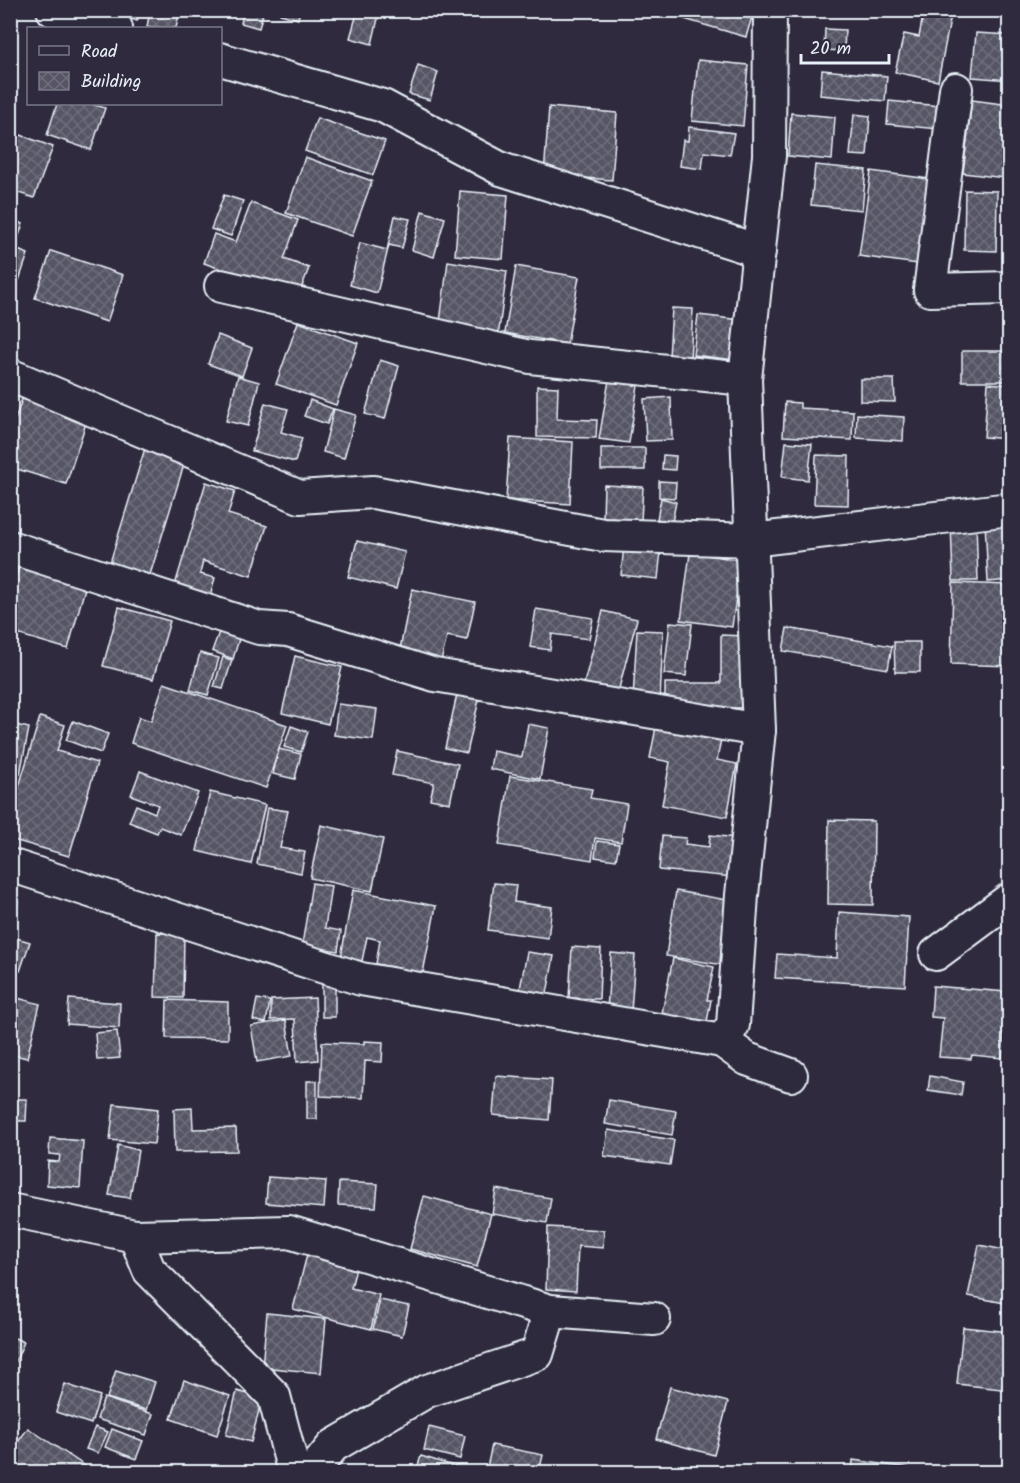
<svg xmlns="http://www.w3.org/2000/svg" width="1020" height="1483" font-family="Kalam,sans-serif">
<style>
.building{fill:url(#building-cross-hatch);stroke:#e8f1f8;stroke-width:1.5}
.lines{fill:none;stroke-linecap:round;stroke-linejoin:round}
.minor-casing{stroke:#e8f1f8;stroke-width:36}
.minor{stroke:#2f2a3d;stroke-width:32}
</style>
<defs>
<pattern id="building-cross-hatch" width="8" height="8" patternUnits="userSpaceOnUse" patternTransform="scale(1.5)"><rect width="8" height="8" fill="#575565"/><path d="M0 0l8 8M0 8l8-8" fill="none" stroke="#6f6e7c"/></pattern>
</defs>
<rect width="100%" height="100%" fill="#2f2a3d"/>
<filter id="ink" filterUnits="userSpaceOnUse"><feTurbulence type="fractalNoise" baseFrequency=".0167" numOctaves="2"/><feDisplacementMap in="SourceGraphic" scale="12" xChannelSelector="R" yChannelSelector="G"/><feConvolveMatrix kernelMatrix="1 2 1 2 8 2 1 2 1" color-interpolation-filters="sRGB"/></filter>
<g filter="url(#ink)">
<g class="building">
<path d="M108,10H141L137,21Z"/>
<path d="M150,10H180L176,28L147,27Z"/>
<path d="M244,10H264L259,28L241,23Z"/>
<path d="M281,10H300L298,19L280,14Z"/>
<path d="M358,10H380L372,44L350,38Z"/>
<path d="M668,10H754L746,37L667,14Z"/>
<path d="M924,10H952L938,81L895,72L904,34L919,37Z"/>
<path d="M825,29L845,30L844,51L824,50Z"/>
<path d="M976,33L1010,35V80L972,77Z"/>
<path d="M698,60L748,65L743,126L692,121Z"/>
<path d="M418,65L438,72L430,100L409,94Z"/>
<path d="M822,70L887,76L885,101L820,95Z"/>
<path d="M972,100L1010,105V158H1008L1005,178L963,173Z"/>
<path d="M889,101L940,106L938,129L887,124Z"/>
<path d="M57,104H92L105,108L91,150L47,135Z"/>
<path d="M549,107L617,113L612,180L544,175Z"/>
<path d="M791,113L835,117L832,160L788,156Z"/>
<path d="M854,114L870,116L867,156L850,155Z"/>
<path d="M317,118L385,141L373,175L305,151Z"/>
<path d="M689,127L734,133L730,155L704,152L702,169L680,166L683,140L688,141Z"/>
<path d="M10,131L53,147L34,198L10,190Z"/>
<path d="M305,157L372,181L352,236L286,213Z"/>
<path d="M815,165L866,170L862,210L811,205Z"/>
<path d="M871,171L936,180L925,265L859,256Z"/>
<path d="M965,190L997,191L996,251L964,250Z"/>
<path d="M460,191L508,195L503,259L455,255Z"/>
<path d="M224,195L243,201L231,236L211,229Z"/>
<path d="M251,203L298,220L284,259L309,268L298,297L204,263L214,234L236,242Z"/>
<path d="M422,211L445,218L434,257L412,250Z"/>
<path d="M395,216L410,219L402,248L389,245L377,293L350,285L360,243L387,250Z"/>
<path d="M10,219L23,224L16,244L10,242Z"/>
<path d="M10,247L28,254L14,295L10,293Z"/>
<path d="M51,251L123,275L107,322L35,298Z"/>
<path d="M448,261L507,271L498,337L439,329Z"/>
<path d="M516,266L579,277L567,344L505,333Z"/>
<path d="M672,308L693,309L690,359L669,357Z"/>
<path d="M698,315L741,320L736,360L693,355Z"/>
<path d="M298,322L358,343L336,405L276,384Z"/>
<path d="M218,335L252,348L242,376L208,364Z"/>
<rect x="962" y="351" width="48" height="30"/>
<path d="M380,360L399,366L385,419L365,414Z"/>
<path d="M238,376L259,382L248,426L226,421Z"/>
<path d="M860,379H894L895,402L860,401Z"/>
<path d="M609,380L638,385L629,443L599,439Z"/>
<path d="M988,383L1010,385V439L984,437Z"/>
<path d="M537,386L558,387L557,419L597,420L596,438L537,437Z"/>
<path d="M671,397L672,440L646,441L644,399Z"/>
<path d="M22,399L87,420L66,484L10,467V435Z"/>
<path d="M310,400L333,409L327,424L304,416Z"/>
<path d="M785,402L800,403V408L853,411L852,440L783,436Z"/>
<path d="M265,403L288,409L281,432L302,438L295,462L252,451Z"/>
<path d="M334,409L356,415L344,458L323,452Z"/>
<path d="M857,414L904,417L903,441L856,438Z"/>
<path d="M510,438L573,442L570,504L506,500Z"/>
<path d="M786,442L812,444L808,480L782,477Z"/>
<path d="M146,445L186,458L149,578L109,566Z"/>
<rect x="601" y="448" width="44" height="22"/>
<path d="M663,455L676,456L675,470L662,469Z"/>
<path d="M816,455L849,456L848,505L814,504Z"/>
<path d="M659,481L676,482L675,498L659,497Z"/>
<path d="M206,482L235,491L228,514L267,526L251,576L203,561L200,574L215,578L207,606L172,595Z"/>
<path d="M604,485L643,487L641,520L603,518Z"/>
<path d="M661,498L676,502L672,522L657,519Z"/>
<path d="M1010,519V580L988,582L985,521Z"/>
<path d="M951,522H976L978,581H953Z"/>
<path d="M357,541L405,552L396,589L348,577Z"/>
<path d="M624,546L661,550L658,579L621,575Z"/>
<path d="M690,553L741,560L732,627L681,620Z"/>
<path d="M19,566L58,577V580L85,588L68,649L10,632V596Z"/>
<path d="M953,583L1010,585V666L951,664Z"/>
<path d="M412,589L475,602L467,640L447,636L441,662L399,654Z"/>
<path d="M119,607L170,621L153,679L103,666Z"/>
<path d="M536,609L593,618L589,639L552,634L550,650L530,647Z"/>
<path d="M603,611L637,619L617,696L583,687Z"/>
<path d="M670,622L692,624L686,676L664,674Z"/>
<path d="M787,628L892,646L888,669L783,651Z"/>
<path d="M637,630L663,631L660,702L633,700Z"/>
<path d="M219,632L239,639L233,659L212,651Z"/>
<path d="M721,635L745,636L744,708L665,707V683H721Z"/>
<path d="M894,642H920V672H895Z"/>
<path d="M200,653L219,658L208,695L190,690Z"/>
<path d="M295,656L342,667L328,724L282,713Z"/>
<path d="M223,657L232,660L223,689L214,687Z"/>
<path d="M164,683L287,725L266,788L131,743L139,717L151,721Z"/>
<path d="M458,690L480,695L467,753L445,748Z"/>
<path d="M338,704L377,709L373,740L334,735Z"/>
<path d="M40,717L65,725L57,751L97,763L69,856L10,839V816Z"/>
<path d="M73,721L108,734L101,753L66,740Z"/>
<path d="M528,724L549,728L540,779L490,769L493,751L522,757Z"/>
<path d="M16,725L29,728L20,774L10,772V750Z"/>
<path d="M291,726L308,732L301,752L284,747Z"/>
<path d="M656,727L721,739L717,760L737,764L727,817L662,805L670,762L650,758Z"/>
<path d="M279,749L301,754L295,779L273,774Z"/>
<path d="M397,751L458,764L450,803L430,799L434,783L392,775Z"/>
<path d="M140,771L198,793L181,835L160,827L157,833L129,822L136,805L155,813L158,805L131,795Z"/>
<path d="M510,776L592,789L590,798L627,804L621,842L595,838L592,860L499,845Z"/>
<path d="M210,792L265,805L251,864L197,851Z"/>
<path d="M267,808L288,811L280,848L305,852L301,873L257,864Z"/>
<path d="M829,820L874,821L873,905L828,904Z"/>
<path d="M321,825L383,839L372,891L310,878Z"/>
<path d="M710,835L737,838L733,877L659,870L662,836L686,838L685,844L709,847Z"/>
<path d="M597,841L619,844L616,860L595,857Z"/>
<path d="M312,883L331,886L325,928L341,931L338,951L302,945Z"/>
<path d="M494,883L516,885L514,902L552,907L548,938L488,930Z"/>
<path d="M353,890L436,906L423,973L376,964L380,940L367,937L362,961L341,957Z"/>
<path d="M676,891L733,901L723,965L666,956Z"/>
<path d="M10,901L18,902L15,924L10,923Z"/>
<path d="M839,912L909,917L905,986L775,978L777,954L837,958Z"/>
<path d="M157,933L184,934L183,998L155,997Z"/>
<path d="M10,936L30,942L20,971L10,967Z"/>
<path d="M572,947L601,949L599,999L569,998Z"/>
<path d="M527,952L554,956L546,999L519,994Z"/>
<path d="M611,953L635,955L631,1012L607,1010Z"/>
<path d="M673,958L714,967L707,1000H711L706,1027L661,1018Z"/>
<rect x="322" y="972" width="13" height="45"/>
<path d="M933,986L1007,992L1002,1058L972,1055L971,1059L939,1057L943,1018L931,1017Z"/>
<path d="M10,996L40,1004L27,1058L10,1054Z"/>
<path d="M315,998L318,1060L297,1062L295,1019L271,1020V1000Z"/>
<path d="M69,999L120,1003L119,1028L67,1024Z"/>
<path d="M257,999L270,1001L266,1023L253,1020Z"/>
<path d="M167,1000L228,1002V1039L166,1038Z"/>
<path d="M286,1020L292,1056L257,1062L251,1026Z"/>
<path d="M117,1031L120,1058L97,1060L95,1033Z"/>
<path d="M364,1041L383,1042L382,1062L365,1061L363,1098L320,1096L322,1042L364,1044Z"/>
<path d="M496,1076L552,1080L549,1120L493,1115Z"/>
<path d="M930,1076L963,1082L961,1095L928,1090Z"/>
<rect x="307" y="1081" width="10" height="38"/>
<path d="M10,1099H27L26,1121H10Z"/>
<path d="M609,1100L676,1111L672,1135L605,1124Z"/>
<path d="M114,1104L158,1109L154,1144L110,1140Z"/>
<path d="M192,1108L193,1129L236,1128L237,1151L175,1152L174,1109Z"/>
<path d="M608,1130L674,1140L670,1165L604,1156Z"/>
<path d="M50,1138L83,1141L80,1188L47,1185L48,1161L59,1162L60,1155L49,1154Z"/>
<path d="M118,1145L138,1150L130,1198L109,1195Z"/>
<path d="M268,1177L326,1181L324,1208L266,1203Z"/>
<path d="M339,1182L378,1184L376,1207L338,1205Z"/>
<path d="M496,1189L551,1198L547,1223L492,1214Z"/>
<path d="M424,1196L491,1214L477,1267L410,1249Z"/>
<path d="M548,1227L604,1230L603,1248L578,1246L576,1291L546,1289Z"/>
<path d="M979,1245L1010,1251V1304L968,1296Z"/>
<path d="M307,1255L356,1268L351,1288L379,1295L371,1329L293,1309Z"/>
<path d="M380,1300L409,1306L402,1336L373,1329Z"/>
<path d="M267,1313L326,1319L321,1373L262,1367Z"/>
<path d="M963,1327L1010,1332V1390L957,1384Z"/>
<path d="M10,1336L24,1342L10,1374Z"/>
<path d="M116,1370L155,1382L146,1410L107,1398Z"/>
<path d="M184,1380L230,1396L217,1435L171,1419Z"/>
<path d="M65,1384L100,1396L91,1424L56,1412Z"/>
<path d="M670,1387L728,1402L714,1455L656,1439Z"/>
<path d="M237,1391L262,1398L251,1442L226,1435Z"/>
<path d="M104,1398L153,1414L146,1435L97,1419Z"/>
<path d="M95,1427L108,1432L98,1453L86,1449Z"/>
<path d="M429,1427L465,1436L460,1459L424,1450Z"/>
<path d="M28,1428L94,1472H10V1453Z"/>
<path d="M112,1429L143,1441L136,1459L105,1447Z"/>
<path d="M492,1445L543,1455L539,1472H486Z"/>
<path d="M421,1456L473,1472H416Z"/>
<path d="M853,1460L909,1468V1472H852Z"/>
</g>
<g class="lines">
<g class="minor-casing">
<g id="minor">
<path d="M53,10L116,28"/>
<path d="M220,59L383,106L501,169L759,251"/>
<path d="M956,89L930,290L1010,288"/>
<path d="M221,286L530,357L745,379"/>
<path d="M10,375L300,497L373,492L603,535L752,540L1010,509"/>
<path d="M10,547L259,628L288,630L435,675L759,730"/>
<path d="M10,865L361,979L722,1041L747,1059L791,1075"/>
<path d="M936,954L1010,899"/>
<path d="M722,1041L733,1025L742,895L759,730L745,379L769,156L770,10"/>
<path d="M10,1210L135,1236L289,1232L550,1311L654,1319"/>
<path d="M135,1236L149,1270L274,1396L294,1472"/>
<path d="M312,1472L333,1446L427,1391L537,1354L550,1311"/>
</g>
</g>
<use href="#minor" class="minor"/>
</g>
</g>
<rect width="1020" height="1483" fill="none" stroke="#2f2a3d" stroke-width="36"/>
<rect x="18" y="18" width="984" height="1447" fill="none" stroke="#e8f1f8" stroke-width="2" filter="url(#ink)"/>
<rect x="27" y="27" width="195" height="78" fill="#2f2a3d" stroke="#797a88" stroke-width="1.5"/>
<rect x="39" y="46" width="30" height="9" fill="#2f2a3d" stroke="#797a88" stroke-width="1.5"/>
<text x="81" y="57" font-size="18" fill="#e8f1f8">Road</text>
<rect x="39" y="72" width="30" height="18" fill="url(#building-cross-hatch)" stroke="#797a88" stroke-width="1.5"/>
<text x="81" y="87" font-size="18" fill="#e8f1f8">Building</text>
<path d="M801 54v9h88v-9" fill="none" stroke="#e8f1f8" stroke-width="3"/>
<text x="810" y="54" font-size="18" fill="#e8f1f8" stroke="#2f2a3d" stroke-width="4.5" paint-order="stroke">20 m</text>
</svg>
